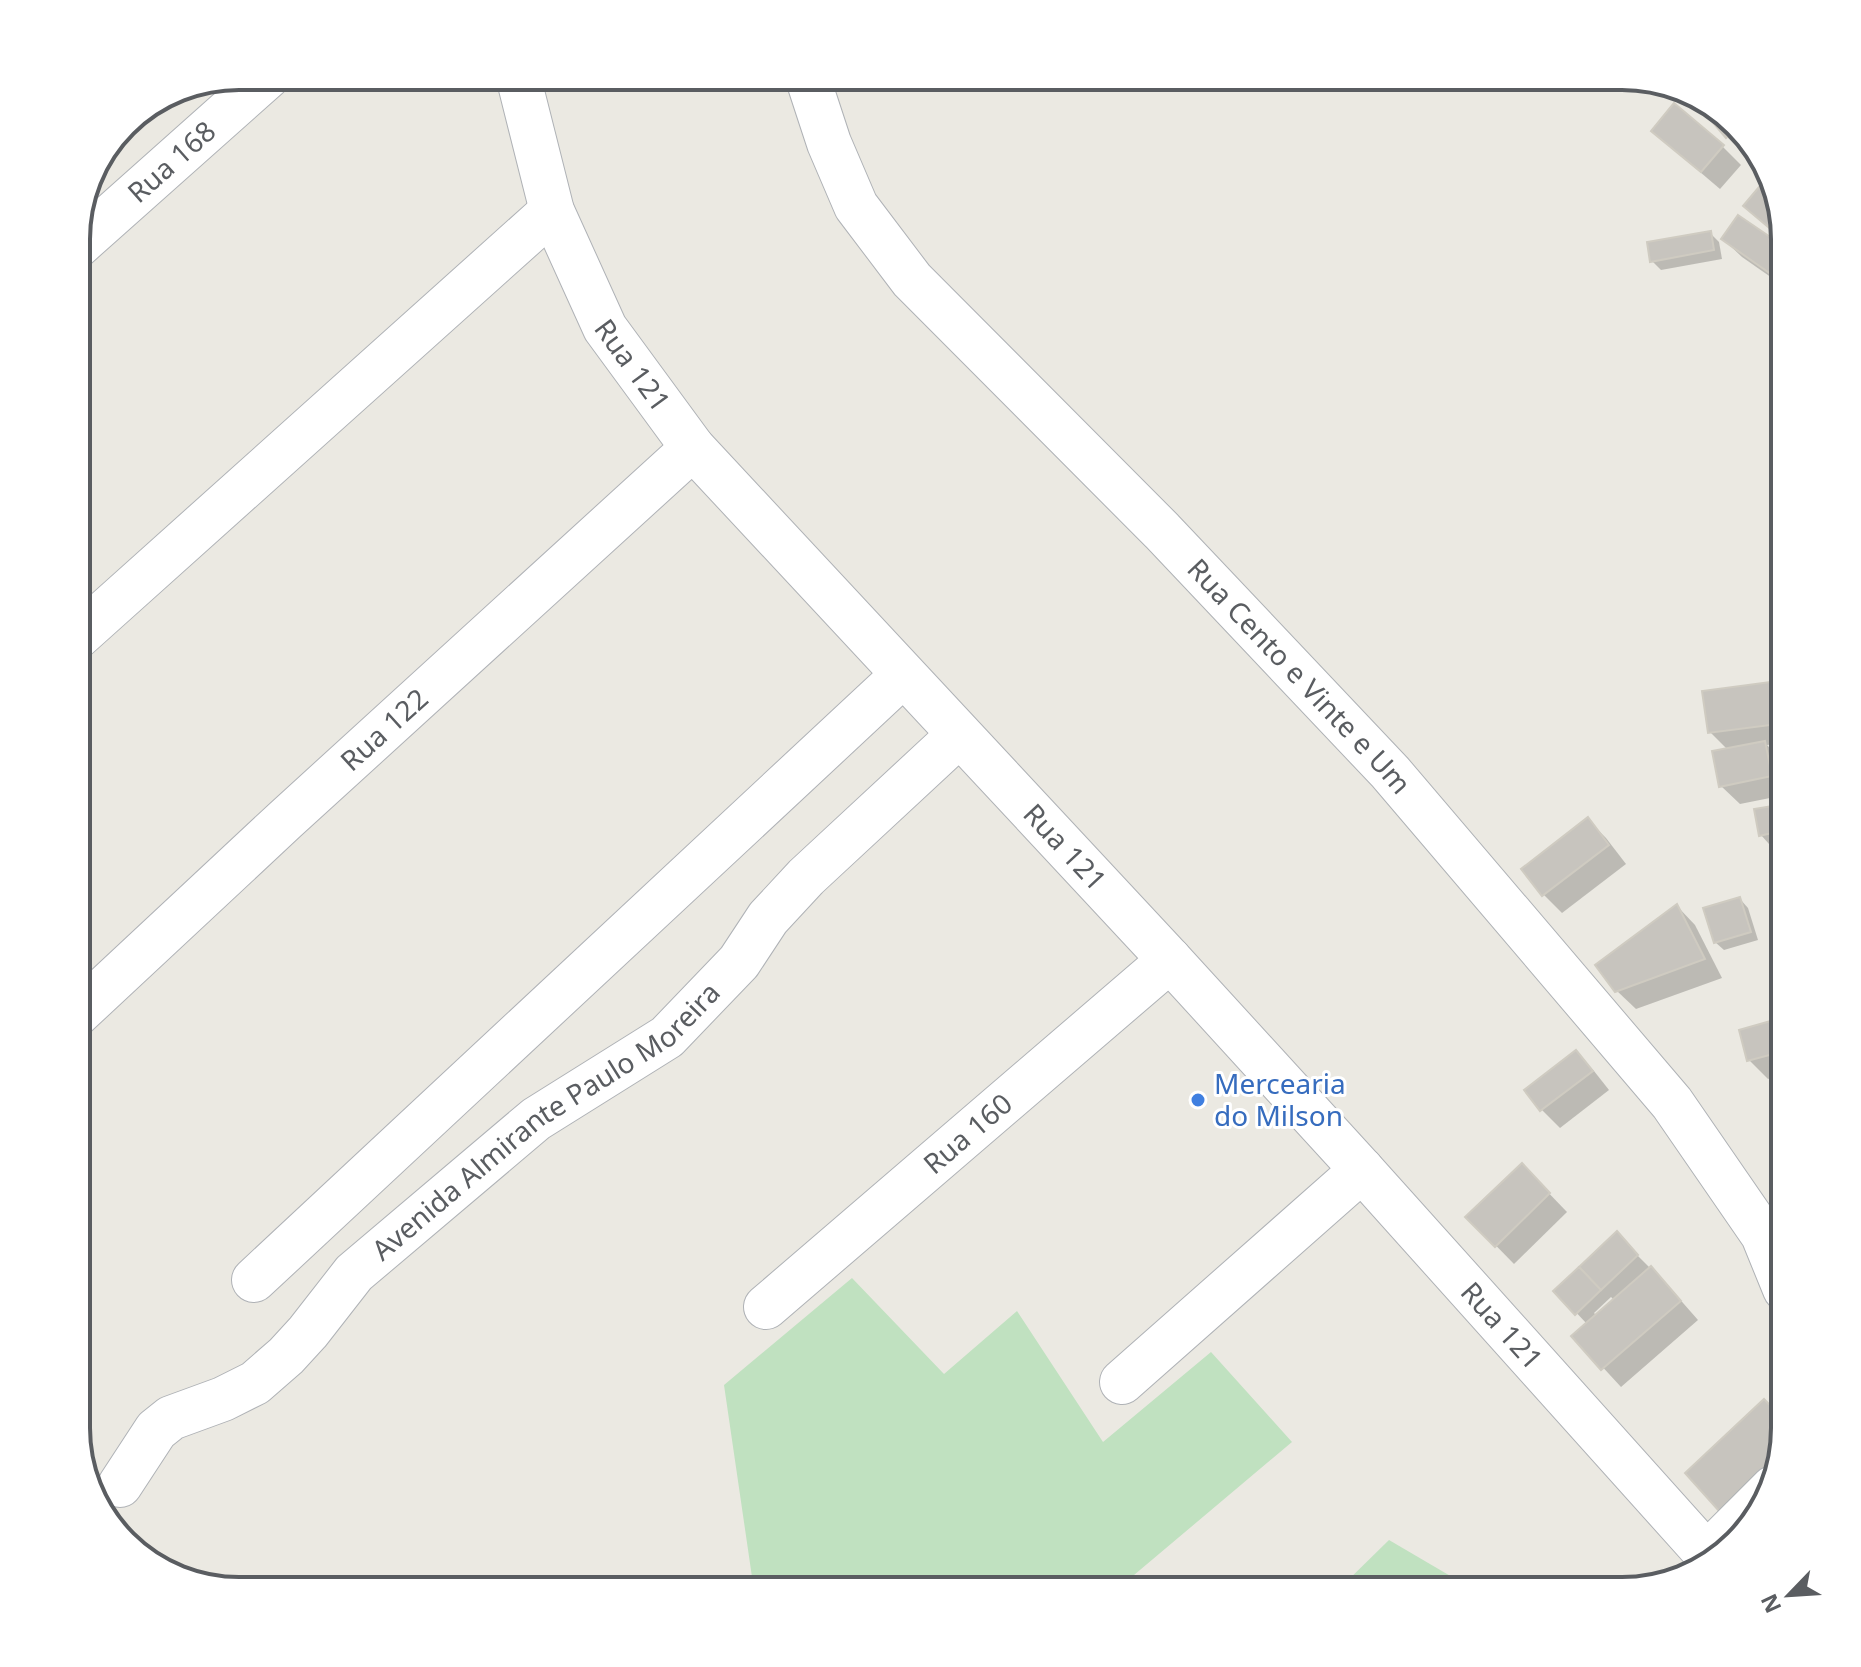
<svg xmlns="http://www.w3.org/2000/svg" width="1861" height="1667" font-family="'Noto Sans',sans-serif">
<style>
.green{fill:#c0e1c0}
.shadow{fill:#0003;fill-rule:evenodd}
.building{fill:#c7c4be;stroke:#cfcbc1;stroke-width:2}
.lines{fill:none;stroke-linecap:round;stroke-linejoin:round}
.minor-casing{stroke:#afb2b6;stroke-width:46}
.minor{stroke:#fff;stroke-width:44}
.shop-dot{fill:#3f7fe0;stroke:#fff;stroke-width:3}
.labels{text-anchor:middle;stroke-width:6;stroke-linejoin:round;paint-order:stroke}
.street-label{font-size:28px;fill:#5a5d61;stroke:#fff}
.shop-label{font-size:28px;fill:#366cbe;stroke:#fff;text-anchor:start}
.rim{fill:none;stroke:#5a5d61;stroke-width:4}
</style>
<rect width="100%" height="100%" fill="#ebe9e2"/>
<g class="green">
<path d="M852,1278L944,1374L1017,1311L1103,1442L1211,1352L1292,1442L1115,1591H739L752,1577L724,1385Z"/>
<path d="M1389,1540L1476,1591H1337Z"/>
</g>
<g class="shadow">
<path d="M1737,123L1754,148L1746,155L1727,137Z"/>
<path d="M1654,130L1723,147L1741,165L1720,189L1673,149Z"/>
<path d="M1710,233L1719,242L1722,259L1661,270L1652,261Z"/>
<path d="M1723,239L1785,249V287L1742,257Z"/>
<path d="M1785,682V743L1767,745L1783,762L1785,772V795L1740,804L1721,786L1728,750L1710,732Z"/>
<path d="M1785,806V840L1769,844L1761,835Z"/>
<path d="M1588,820L1606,838L1626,864L1562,913L1544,895L1524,869Z"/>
<path d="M1740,899L1748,908L1758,940L1724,950L1715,942Z"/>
<path d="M1677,906L1695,925L1722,978L1636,1009L1617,991Z"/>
<path d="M1785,1019V1074L1768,1079L1749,1060L1741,1032Z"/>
<path d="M1576,1052L1594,1071L1609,1090L1560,1128L1542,1110L1527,1090Z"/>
<path d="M1540,1184L1567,1212L1514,1264L1468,1217Z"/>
<path d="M1635,1253L1669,1287L1698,1320L1621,1387L1574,1336L1587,1324L1556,1291ZM1611,1297L1614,1300L1597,1316L1594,1313Z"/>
<path d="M1785,1438L1772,1491L1687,1473Z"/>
</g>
<g class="building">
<path d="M1684,88L1737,123L1739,127L1726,138Z"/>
<path d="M1674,103L1724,145L1701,172L1651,131Z"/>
<path d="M1765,180L1775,188L1785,241L1743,206Z"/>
<path d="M1738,215L1785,247V284L1721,239Z"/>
<path d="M1711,231L1714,250L1650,262L1647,242Z"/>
<path d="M1785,680V723L1708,733L1702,691Z"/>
<path d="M1765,741L1772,776L1719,787L1712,751Z"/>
<path d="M1785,804V830L1759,836L1754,809Z"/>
<path d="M1588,817L1609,845L1542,896L1521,869Z"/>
<path d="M1740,897L1751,932L1714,943L1703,908Z"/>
<path d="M1677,904L1705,959L1615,992L1595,965Z"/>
<path d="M1785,1017V1051L1747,1061L1739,1030Z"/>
<path d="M1576,1050L1593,1071L1540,1111L1524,1090Z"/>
<path d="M1522,1163L1550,1193L1495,1247L1465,1217Z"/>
<path d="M1617,1231L1638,1255L1601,1290L1579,1267Z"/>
<path d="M1651,1266L1681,1301L1601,1370L1571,1336Z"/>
<path d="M1579,1267L1601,1290L1575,1315L1553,1291Z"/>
<path d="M1764,1399L1785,1421V1438L1781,1456L1720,1512L1685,1473Z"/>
</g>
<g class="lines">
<g class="minor-casing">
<g id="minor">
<path id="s1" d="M518,76L552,211L605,328L693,448L1170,960L1362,1170L1712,1560"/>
<path id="s2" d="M807,76L829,143L856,206L912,280L1162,531L1390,772L1672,1103L1763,1235L1785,1289"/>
<path id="s3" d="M76,247L268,76"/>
<path d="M76,638L552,211"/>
<path id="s4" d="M76,1015L285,820L693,448"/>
<path d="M254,1280L903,675"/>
<path id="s5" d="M766,1307L1170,960"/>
<path d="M1122,1382L1362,1170"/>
<path id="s6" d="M120,1485L156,1430L171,1418L223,1399L255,1383L286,1356L308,1332L354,1273L536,1119L667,1037L739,962L768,918L806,877L959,735"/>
<path d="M1707,1554L1773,1488"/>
</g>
</g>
<use href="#minor" class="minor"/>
</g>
<circle class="shop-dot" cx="1198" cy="1100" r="8"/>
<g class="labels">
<g class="street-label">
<text dy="10" stroke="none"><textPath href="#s3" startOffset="128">Rua 168</textPath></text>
<text dy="10" stroke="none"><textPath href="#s1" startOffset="314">Rua 121</textPath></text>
<text dy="10" stroke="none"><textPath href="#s2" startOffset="786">Rua Cento e Vinte e Um</textPath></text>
<text dy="10" stroke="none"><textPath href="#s4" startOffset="420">Rua 122</textPath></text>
<text dy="10" stroke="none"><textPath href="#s1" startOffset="962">Rua 121</textPath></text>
<text dy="10" stroke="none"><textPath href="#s6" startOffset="570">Avenida Almirante Paulo Moreira</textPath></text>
<text dy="10" stroke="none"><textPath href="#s5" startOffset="266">Rua 160</textPath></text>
<text dy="10" stroke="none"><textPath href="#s1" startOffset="1610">Rua 121</textPath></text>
</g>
<g class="shop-label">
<text x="1214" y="1094">Mercearia<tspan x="1214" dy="32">do Milson</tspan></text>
</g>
</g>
<path d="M0 0H1861V1667H0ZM239 90H1622A149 149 0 0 1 1771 239V1428A149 149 0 0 1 1622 1577H239A149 149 0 0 1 90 1428V239A149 149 0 0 1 239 90Z" fill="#fff" fill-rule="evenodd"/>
<path class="rim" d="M239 90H1622A149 149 0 0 1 1771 239V1428A149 149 0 0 1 1622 1577H239A149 149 0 0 1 90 1428V239A149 149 0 0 1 239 90Z"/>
<g transform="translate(1789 1595) rotate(245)" stroke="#ffffff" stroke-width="6" paint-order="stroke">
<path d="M0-6L14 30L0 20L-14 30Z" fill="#5a5d61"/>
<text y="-12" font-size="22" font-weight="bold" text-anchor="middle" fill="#5a5d61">N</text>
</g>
</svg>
